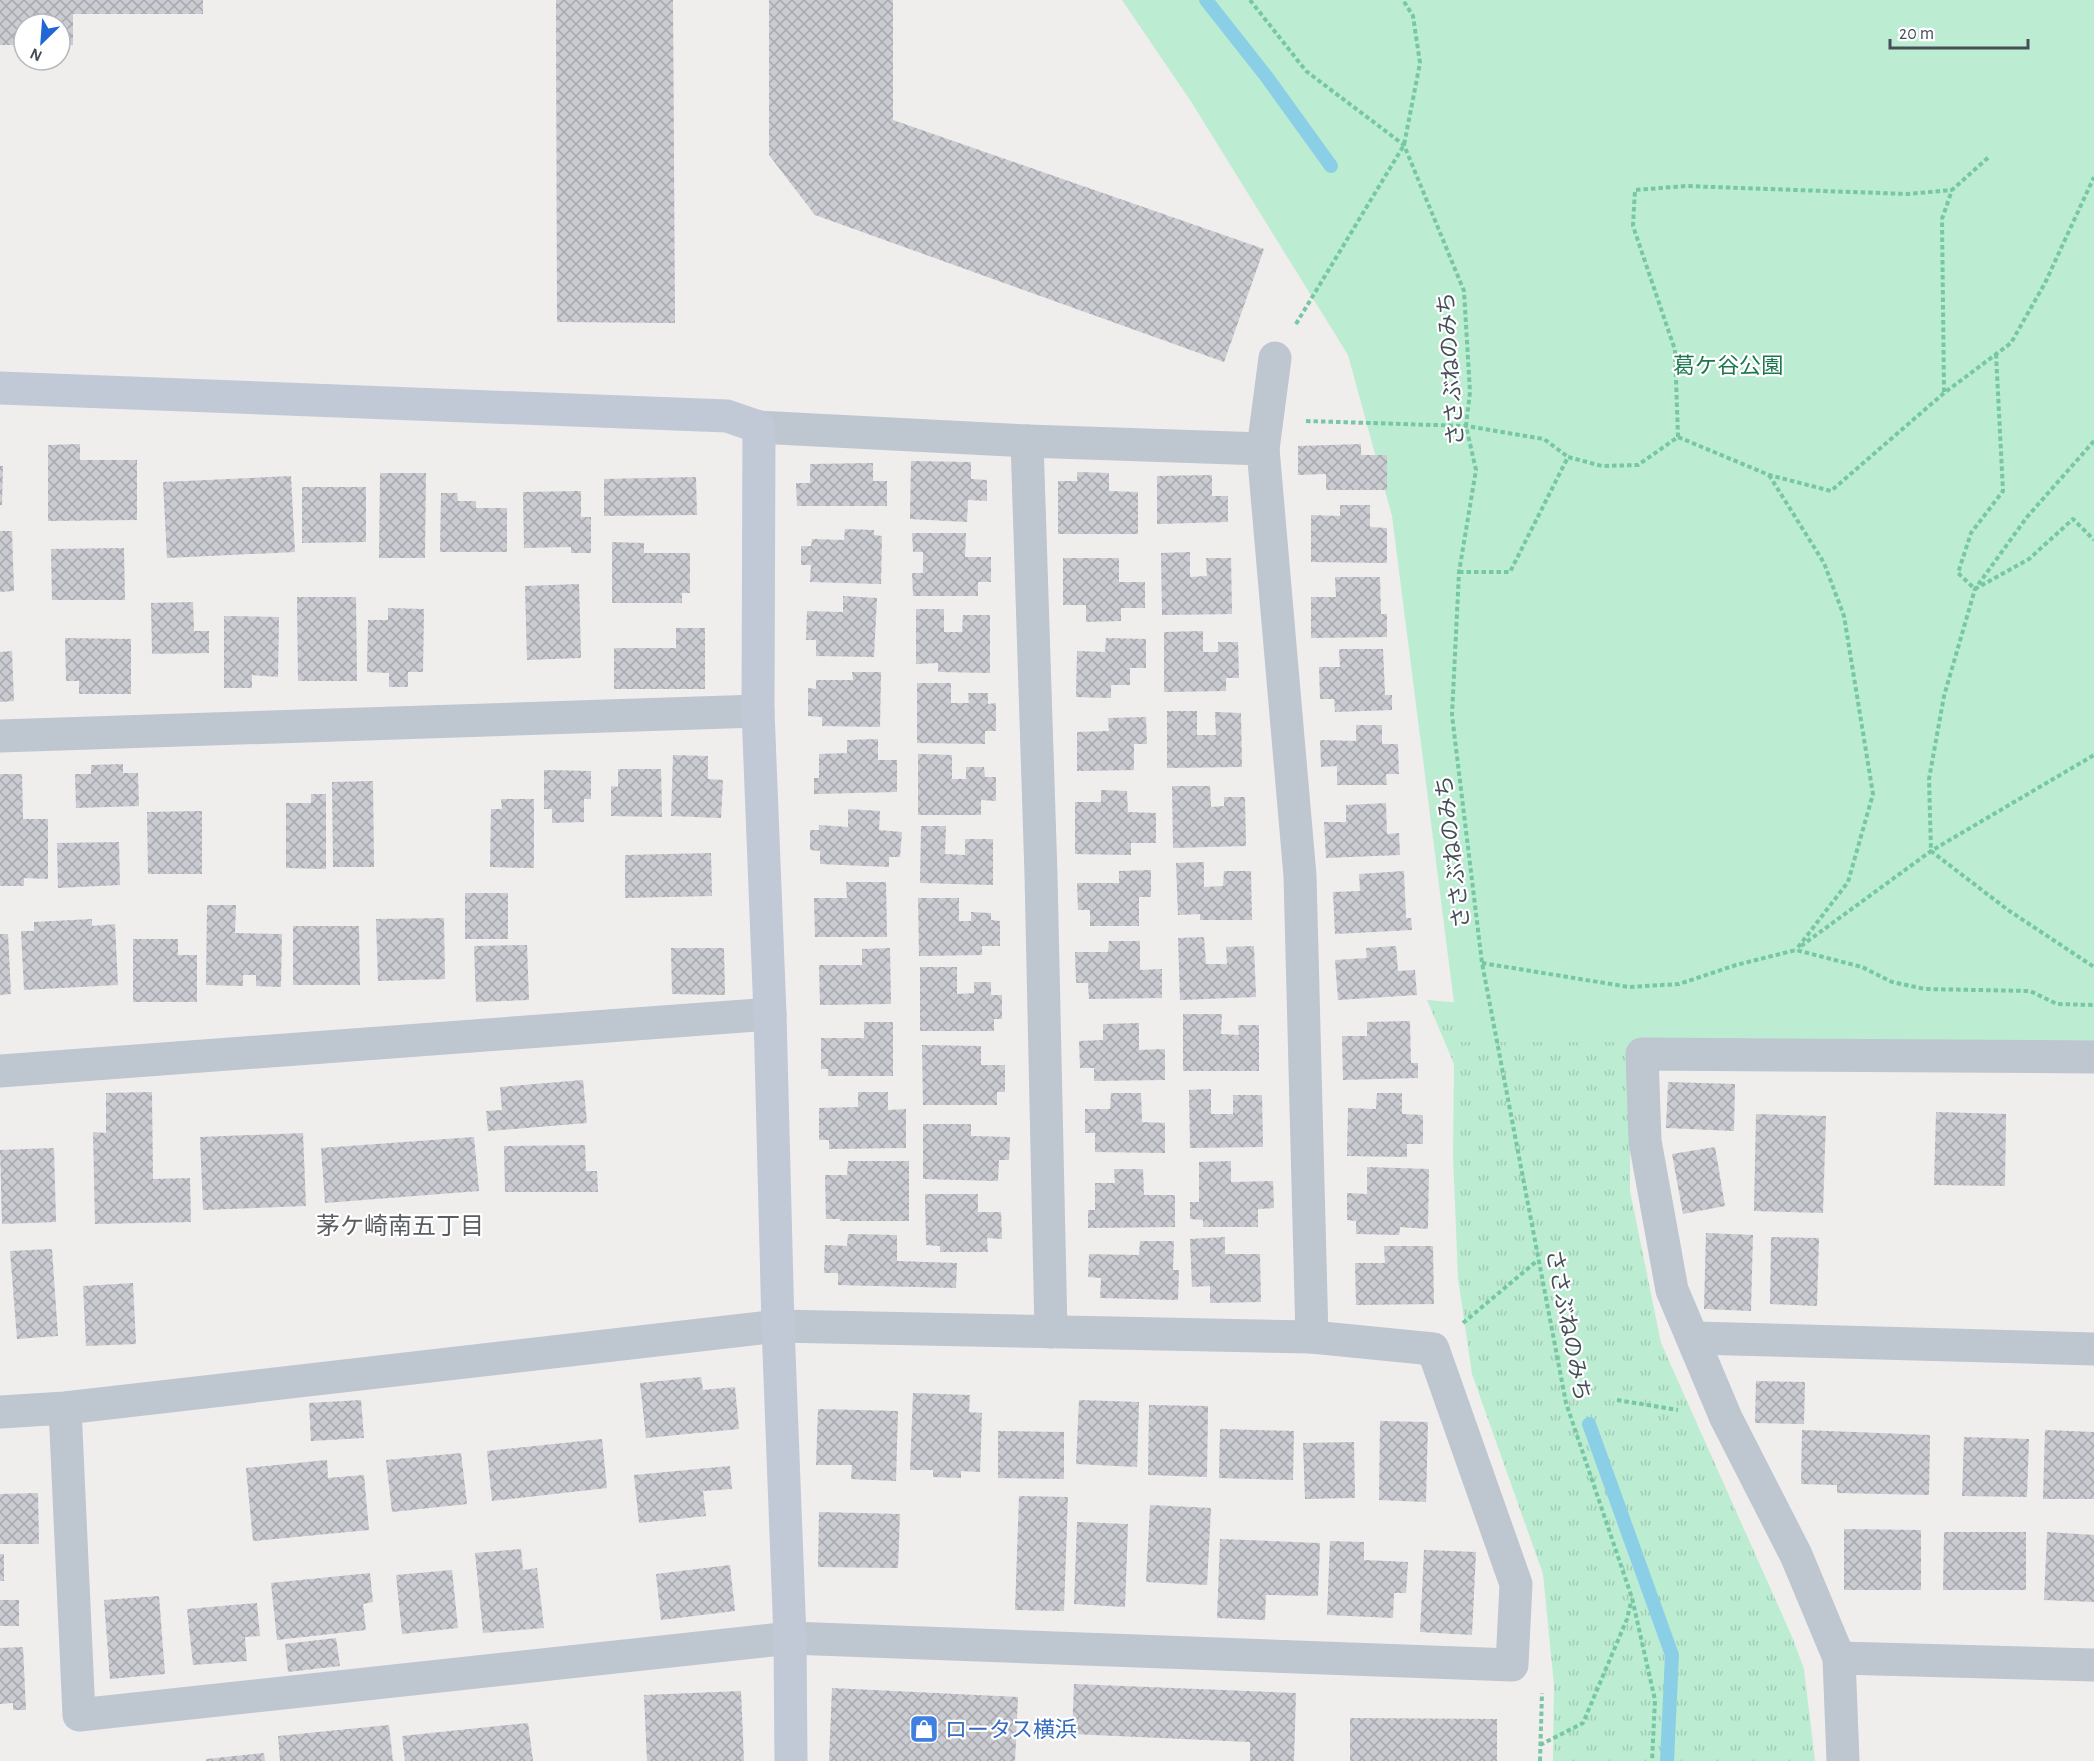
<svg xmlns="http://www.w3.org/2000/svg" width="2094" height="1761" font-family="'Alegreya Sans','Noto Sans JP',sans-serif">
<style>
.grass{fill:url(#grass-tufts)}
.park{fill:#bcecd1}
.lines{fill:none;stroke-linecap:round;stroke-linejoin:round}
.stream{stroke:#8bcfe7;stroke-width:14}
.building{fill:url(#building-cross-hatch)}
.path{stroke:#76c8a4;stroke-width:4;stroke-dasharray:4.5 3;stroke-linecap:butt}
.street{stroke:#bec6cf;stroke-width:33}
.secondary{stroke:#c0c9d5;stroke-width:33}
.labels{text-anchor:middle;stroke-width:4.5;stroke-linejoin:round;paint-order:stroke}
.park-label{font-size:22px;fill:#1b774e;stroke:#fff}
.street-label{font-size:22px;fill:#464f59;stroke:#fff}
.shop-label{font-size:22px;fill:#366cbe;stroke:#fff;text-anchor:start}
.neighbourhood-label{font-size:24px;fill:#5a5d61;stroke:#fff}
</style>
<defs>
<pattern id="grass-tufts" width="24" height="20" patternUnits="userSpaceOnUse" patternTransform="scale(1.5)"><rect width="24" height="20" fill="#bcecd1"/><path d="M3 7l-1-3M5 7V3M7 7l1-3M15 17l-1-3M17 17v-4M19 17l1-3" fill="none" stroke="#a3ccb6"/></pattern>
<pattern id="building-cross-hatch" width="8" height="8" patternUnits="userSpaceOnUse" patternTransform="scale(1.5)"><rect width="8" height="8" fill="#caccd2"/><path d="M0 0l8 8M0 8l8-8" fill="none" stroke="#a6a8ad"/></pattern>
</defs>
<rect width="100%" height="100%" fill="#f0eded"/>
<path class="grass" d="M1427,1000L1630,1017V1191L1661,1343L1793,1639L1804,1669L1815,1761H1553L1554,1685L1543,1574L1472,1374L1458,1278L1453,1156L1454,1064Z"/>
<path class="park" d="M1122,0H2094V1043L1459,1042L1392,516L1348,355L1190,100Z"/>
<g class="lines">
<g class="stream">
<path d="M1206,0L1266,76L1331,166"/>
<path d="M1589,1424L1672,1655L1667,1761"/>
</g>
</g>
<g class="building">
<path d="M0,0H203V14H73V45H60V24H24V45H0Z"/>
<path d="M556,0H673L675,323L557,322Z"/>
<path d="M769,0H893V120L1264,249L1224,362L815,215L769,155Z"/>
<path d="M80,444V460H137V520L48,521V445Z"/>
<path d="M1361,444V455H1387V490H1326V474L1298,475V446Z"/>
<path d="M911,461L971,462V479L987,480V501L968,500L967,522L910,519Z"/>
<path d="M873,463V481H887V506H797L796,483H810V464Z"/>
<path d="M0,466H3L2,505H0Z"/>
<path d="M1077,472L1109,473V491L1138,492V534H1058V481H1077Z"/>
<path d="M380,473H426L425,558H379Z"/>
<path d="M1212,475V496H1228V522L1157,524V476Z"/>
<path d="M291,476L295,552L167,558L163,482Z"/>
<path d="M696,477L697,515L604,516V479Z"/>
<path d="M302,487H366V542L302,543Z"/>
<path d="M581,491V517H591V553H571V547L524,548L523,492Z"/>
<path d="M441,493H457L458,501H476V508H507V552H440Z"/>
<path d="M1340,505H1370V527L1387,528V563L1311,562V515L1340,516Z"/>
<path d="M845,529L874,530V535L882,536L881,584L810,582L811,565H801V546H811L812,539L844,540Z"/>
<path d="M0,531H12L14,591L0,592Z"/>
<path d="M912,533H966L965,557H991V582H978V596H913L912,573H923V552H913Z"/>
<path d="M612,542L644,543V553H690V593H682V603H612Z"/>
<path d="M124,548L125,600H52L51,549Z"/>
<path d="M1190,552V577L1207,576L1206,558H1231L1232,614L1162,615L1161,553Z"/>
<path d="M1063,558H1119V582H1145V608H1121V621L1086,622V605H1063Z"/>
<path d="M1335,577H1380L1381,614H1387V637L1311,638V597H1336Z"/>
<path d="M579,584L581,658L527,660L525,586Z"/>
<path d="M843,596L877,598L874,657L816,656V640H806L807,611L843,612Z"/>
<path d="M297,597H356L357,681H298Z"/>
<path d="M193,602L194,631H209V653L152,654L151,603Z"/>
<path d="M388,608L424,609L423,672H408V687H389V673L367,672L368,620H388Z"/>
<path d="M916,609H944V632H962L963,615H990V673L938,672V663L916,664Z"/>
<path d="M224,616L279,617L278,677L252,675V688H224Z"/>
<path d="M676,628H705V689H614V648H676Z"/>
<path d="M1203,631V652H1218V642H1238L1239,678H1226V691L1164,692V632Z"/>
<path d="M65,638L131,639V694H79V681H66Z"/>
<path d="M1106,638L1146,639V668H1130V685H1111V698L1076,697L1077,651L1105,652Z"/>
<path d="M1339,649H1383L1385,695H1392V710L1335,712L1334,699H1320L1319,667H1340Z"/>
<path d="M12,651L14,701L0,702V652Z"/>
<path d="M852,672H881L880,727L822,726V717L808,716V688L816,689V680H853Z"/>
<path d="M917,683H951V703H969L968,693H988V704L996,703V731H985V744L917,743Z"/>
<path d="M1167,711H1197V735H1216L1215,712L1241,713L1242,767L1167,768Z"/>
<path d="M1146,717L1147,744H1134V770L1077,771V732L1109,731L1108,718Z"/>
<path d="M1356,725H1382V744H1398L1399,774H1386L1387,785H1337V766L1321,767L1320,740L1356,741Z"/>
<path d="M878,739V760H897V792L814,794V778H819V754L847,753V740Z"/>
<path d="M918,754L952,755V779H966V767H984L985,777H996V801L981,800V815H918Z"/>
<path d="M673,755L708,756V779L723,780L721,818L671,816Z"/>
<path d="M123,764V773H138L139,806L76,808L75,774H91V765Z"/>
<path d="M618,769H661L662,817L611,816V786L618,787Z"/>
<path d="M544,770L591,771V799H584V822L552,823V809H544Z"/>
<path d="M0,774H22L23,819H48V879L24,878V886H0Z"/>
<path d="M373,781L374,867H333L332,782Z"/>
<path d="M1172,786H1210L1211,807L1224,806V797H1245L1246,846L1173,848Z"/>
<path d="M1101,790L1127,791L1128,812L1156,813V843H1131V855L1075,854V802H1101Z"/>
<path d="M311,794H326V869L286,868V803H311Z"/>
<path d="M501,799H534V868L490,867L491,809H502Z"/>
<path d="M1386,803L1387,834L1399,833L1400,855L1326,858L1324,822H1346V805Z"/>
<path d="M848,809L880,811L879,830L902,832L900,857H889V867L820,864V851L810,850V830H819V825L848,827Z"/>
<path d="M202,811V874H148L147,812Z"/>
<path d="M921,826H946L945,854L965,855V839H993V885L920,883Z"/>
<path d="M119,842L120,885L58,888L57,843Z"/>
<path d="M711,853L712,896L625,898V855Z"/>
<path d="M1204,862V887L1223,886L1224,871H1251L1252,920H1200V914L1178,915L1176,863Z"/>
<path d="M1151,870V897H1139V926H1090V910H1078L1077,883H1119V871Z"/>
<path d="M1404,871L1406,918H1411L1412,930L1335,934L1333,892L1360,891L1359,874Z"/>
<path d="M846,882H886L887,937H815L814,898H847Z"/>
<rect x="465" y="893" width="43" height="46"/>
<path d="M918,898H959V921H971V912L991,913V920L1000,921V946H982V955L919,956Z"/>
<path d="M207,905H236L235,933L282,934L281,987L256,986V975H243V986L206,985Z"/>
<path d="M444,918L445,979L378,981L376,919Z"/>
<path d="M92,919V926L115,924L118,985L24,990L21,931H34V922Z"/>
<path d="M293,926H359L360,985H293Z"/>
<path d="M0,934H8L11,994L0,995Z"/>
<path d="M1204,937L1206,964H1227L1226,947L1254,946L1256,997L1180,1000L1178,938Z"/>
<path d="M133,939H178V955H197V1002H133Z"/>
<path d="M1109,941H1140V970L1162,969V998L1089,999L1088,983H1076L1075,952H1108Z"/>
<path d="M527,945L529,1000L476,1002L474,946Z"/>
<path d="M1396,946L1398,971L1415,970L1417,995L1338,1000L1335,960L1367,958L1366,948Z"/>
<path d="M671,948H724L725,995L672,994Z"/>
<path d="M890,948L891,1004L820,1005L819,965H862V949Z"/>
<path d="M920,967H957V994L974,993V982H991V995H1002V1019H994V1031H920Z"/>
<path d="M1183,1014H1222L1221,1034L1239,1035L1238,1025H1259V1071H1183Z"/>
<path d="M1410,1021L1411,1063H1418V1078L1343,1080L1342,1036H1367V1022Z"/>
<path d="M864,1022H893V1076H828V1069H821V1038H864Z"/>
<path d="M1139,1023V1050L1165,1049V1080L1094,1081V1068H1080L1079,1041L1103,1040V1024Z"/>
<path d="M922,1045L981,1046V1065H1005V1092H997V1105H923Z"/>
<path d="M583,1080L587,1123L488,1131L486,1111L502,1110L500,1087Z"/>
<path d="M1668,1082L1735,1084L1734,1131L1666,1128Z"/>
<path d="M1211,1089V1114H1233V1095H1262L1263,1147L1190,1148L1189,1090Z"/>
<path d="M152,1092L153,1179L190,1178L191,1222L95,1224L93,1132L106,1133V1093Z"/>
<path d="M858,1092H888V1110L906,1109V1148L829,1149V1140H819V1108L858,1107Z"/>
<path d="M1111,1093H1141L1142,1122L1165,1123V1153L1095,1152V1133H1085V1109H1110Z"/>
<path d="M1377,1093H1402V1114L1423,1115V1144H1407V1157L1347,1156L1348,1108L1376,1109Z"/>
<path d="M1936,1112L2006,1114L2005,1186L1934,1185Z"/>
<path d="M1756,1114L1826,1116L1823,1213L1754,1211Z"/>
<path d="M923,1124H971V1136L1010,1137L1009,1160H999L998,1181L923,1179Z"/>
<path d="M303,1133L306,1206L203,1210L200,1137Z"/>
<path d="M474,1137L479,1191L325,1203L321,1148Z"/>
<path d="M585,1145L586,1171H597L598,1192H505L504,1146Z"/>
<path d="M1715,1147L1725,1206L1683,1214L1672,1154Z"/>
<path d="M54,1148L56,1222L2,1224L0,1150Z"/>
<path d="M848,1161H909V1221H840V1219H826L825,1175H847Z"/>
<path d="M1231,1161V1182L1273,1181L1274,1208L1258,1209V1227H1203V1220L1190,1219V1202H1199V1162Z"/>
<path d="M1367,1167L1429,1169L1428,1229L1400,1227L1399,1235L1356,1234V1221L1347,1220V1193L1367,1194Z"/>
<path d="M1114,1169H1143L1144,1195H1175V1227L1088,1228V1210H1095V1183H1115Z"/>
<path d="M925,1194H978V1212H1001L1002,1239L987,1238L988,1252H940V1246L926,1245Z"/>
<path d="M1706,1233L1753,1235L1751,1311L1704,1309Z"/>
<path d="M848,1234L897,1235V1261L957,1263L956,1288L838,1285V1273H824L825,1245L847,1246Z"/>
<path d="M1225,1237V1254H1260L1261,1302L1210,1303V1286L1192,1287L1190,1239Z"/>
<path d="M1771,1237L1819,1238L1817,1306L1770,1304Z"/>
<path d="M1140,1241H1174L1173,1270H1179L1178,1300L1100,1298L1101,1278L1088,1277L1089,1254L1139,1255Z"/>
<path d="M1384,1246H1433L1434,1304L1356,1305L1355,1263H1385Z"/>
<path d="M52,1249L58,1336L17,1339L10,1251Z"/>
<path d="M133,1283L136,1344L86,1346L83,1286Z"/>
<path d="M701,1377L703,1390L735,1387L739,1429L646,1438L640,1383Z"/>
<path d="M1756,1381L1805,1382L1804,1424L1755,1423Z"/>
<path d="M913,1393L970,1395L969,1412L982,1413L980,1472L961,1471V1478L933,1477V1470H910Z"/>
<path d="M361,1400L364,1438L311,1441L309,1403Z"/>
<path d="M1079,1400L1139,1402L1137,1467L1076,1464Z"/>
<path d="M1149,1405L1208,1406L1207,1477L1148,1475Z"/>
<path d="M818,1409L898,1411L896,1481L851,1479L852,1465H816Z"/>
<path d="M1380,1421L1428,1422L1426,1502L1379,1500Z"/>
<path d="M1220,1429L1294,1431L1293,1480L1219,1478Z"/>
<path d="M1802,1430L1930,1435L1929,1495L1837,1493V1485L1801,1484Z"/>
<path d="M2045,1430L2094,1432V1499H2043Z"/>
<path d="M998,1431L1064,1432V1479L998,1478Z"/>
<path d="M1964,1437L2029,1439L2027,1497L1962,1496Z"/>
<path d="M602,1439L607,1488L492,1501L487,1451Z"/>
<path d="M1354,1442L1355,1498L1305,1499L1303,1443Z"/>
<path d="M461,1453L467,1504L392,1512L386,1460Z"/>
<path d="M327,1460L328,1478L364,1475L369,1530L253,1541L246,1468Z"/>
<path d="M730,1466L732,1489L703,1491L706,1516L639,1523L634,1475Z"/>
<path d="M38,1493L39,1544H0V1494Z"/>
<path d="M1019,1496L1068,1497L1064,1611L1015,1610Z"/>
<path d="M1150,1505L1211,1508L1207,1585L1146,1582Z"/>
<path d="M819,1512L900,1514L898,1568L818,1567Z"/>
<path d="M1077,1522L1128,1524L1125,1607L1074,1604Z"/>
<path d="M1844,1529L1921,1530V1590H1844Z"/>
<path d="M1944,1532H2026V1590H1943Z"/>
<path d="M2047,1532L2094,1535V1602L2044,1600Z"/>
<path d="M1220,1539L1320,1543L1318,1596L1266,1595L1265,1620L1217,1618Z"/>
<path d="M1330,1541L1364,1542V1560L1408,1562L1406,1593H1394L1393,1618L1327,1615Z"/>
<path d="M521,1549L523,1570L537,1568L544,1628L483,1633L475,1553Z"/>
<path d="M1424,1550L1476,1552L1472,1635L1420,1632Z"/>
<rect x="0" y="1554" width="4" height="27"/>
<path d="M730,1565L735,1611L661,1620L656,1574Z"/>
<path d="M452,1570L458,1628L402,1634L396,1575Z"/>
<path d="M370,1573L373,1602L363,1604L366,1630L277,1640L271,1583Z"/>
<path d="M159,1596L165,1674L110,1679L104,1600Z"/>
<rect x="0" y="1600" width="19" height="26"/>
<path d="M257,1603L260,1636L245,1637L247,1661L193,1665L187,1609Z"/>
<path d="M336,1638L340,1666L288,1672L285,1644Z"/>
<path d="M23,1647L26,1710H13V1703L0,1704V1648Z"/>
<path d="M1074,1684L1296,1693L1294,1761H1250V1742L1072,1734Z"/>
<path d="M832,1688L1018,1697L1015,1761H829Z"/>
<path d="M741,1691L744,1761H647L644,1695Z"/>
<path d="M1350,1718L1497,1719V1761H1350Z"/>
<path d="M528,1723L533,1761H405L402,1736Z"/>
<path d="M389,1725L393,1761H280L278,1736Z"/>
<path d="M264,1753L265,1761H206V1759Z"/>
</g>
<g class="lines">
<g class="path">
<path d="M1250,0L1306,71L1404,145L1464,291L1470,392L1466,426L1476,470L1459,572L1452,715L1482,963L1566,1403L1632,1598L1655,1700L1652,1761"/>
<path d="M1296,324L1404,145L1420,63L1413,16L1403,0"/>
<path d="M1996,354L2003,491L1971,533L1958,573L1975,589L2029,559L2073,519L2094,540"/>
<path d="M1944,392L1942,219L1952,190L1990,156"/>
<path d="M1306,421L1466,426L1544,439L1568,457"/>
<path d="M1678,437L1675,350L1633,226L1635,190L1686,186L1907,194L1952,190"/>
<path d="M2094,441L2027,517L1975,589L1944,696L1929,779L1931,851L2008,910L2094,967"/>
<path d="M1769,475L1824,563L1844,616L1873,794L1848,882L1796,950"/>
<path d="M1459,572H1510L1568,457L1602,466L1638,465L1678,437L1769,475L1831,491L1944,393L2011,343L2045,283L2094,177"/>
<path d="M1801,946L1931,851L2094,755"/>
<path d="M1482,963L1629,987L1679,984L1736,965L1796,950L1862,967L1892,982L1925,989L2030,991L2057,1004L2094,1005"/>
<path d="M1463,1323L1538,1260"/>
<path d="M1617,1400L1678,1410"/>
<path d="M1540,1745L1583,1723L1627,1619L1631,1602"/>
<path d="M1540,1761L1542,1693"/>
</g>
<g class="street">
<path d="M759,427L1027,441L1263,449L1300,876L1312,1337"/>
<path d="M1027,441L1041,875L1051,1332"/>
<path d="M1263,449L1275,358"/>
<path d="M0,736L758,711"/>
<path d="M0,1071L770,1014"/>
<path d="M1694,1338L2094,1349"/>
<path d="M0,1412L65,1408L778,1326L1312,1337L1433,1349L1516,1584L1512,1665L790,1638L79,1715L65,1408"/>
<path d="M1839,1658L2094,1665"/>
<path d="M1843,1761L1839,1658L1796,1555L1726,1418L1672,1290L1645,1141L1642,1054L2094,1057"/>
</g>
<path class="secondary" d="M0,388L727,416L759,427L758,711L770,1014L778,1326L790,1638L791,1761"/>
</g>
<defs>
<g id="shop-square" transform="scale(1.5)"><rect x="-9" y="-9" width="18" height="18" rx="4" fill="#3f7fe0" stroke="#fff"/><path d="M-5-2.5h2.3a2.7 3.5 0 0 1 5.4 0H5L5.5 6h-11ZM-1.5-2.5h3a1.5 2.3 0 0 0-3 0Z" fill="#fff"/></g>
</defs>
<g fill-rule="evenodd">
<use href="#shop-square" x="924" y="1729"/>
</g>
<g class="labels">
<g class="park-label">
<text x="1728" y="373">葛ケ谷公園</text>
</g>
<g class="street-label">
<text transform="translate(1450 369) rotate(-94)" y="8">ささぶねのみち</text>
<text transform="translate(1452 852) rotate(-97)" y="8">ささぶねのみち</text>
<text transform="translate(1569 1325) rotate(79)" y="8">ささぶねのみち</text>
</g>
<g class="shop-label">
<text x="945" y="1737">ロータス横浜</text>
</g>
<g class="neighbourhood-label">
<text x="400" y="1234">茅ケ崎南五丁目</text>
</g>
</g>
<g transform="translate(42 42) rotate(205)"><circle r="28" fill="#ffffff" stroke="#b5b9bd" stroke-width="1.5"/>
<path d="M0-4.5L10 22L0 15L-10 22Z" fill="#2166d5"/>
<text y="-9" font-size="16" font-weight="bold" text-anchor="middle" fill="#464f59">N</text>
</g>
<path d="M1890 39v9h138v-9" fill="none" stroke="#464f59" stroke-width="3"/>
<text x="1899" y="39" font-size="18" fill="#464f59" stroke="#ffffff" stroke-width="4.5" paint-order="stroke">20 m</text>
</svg>
